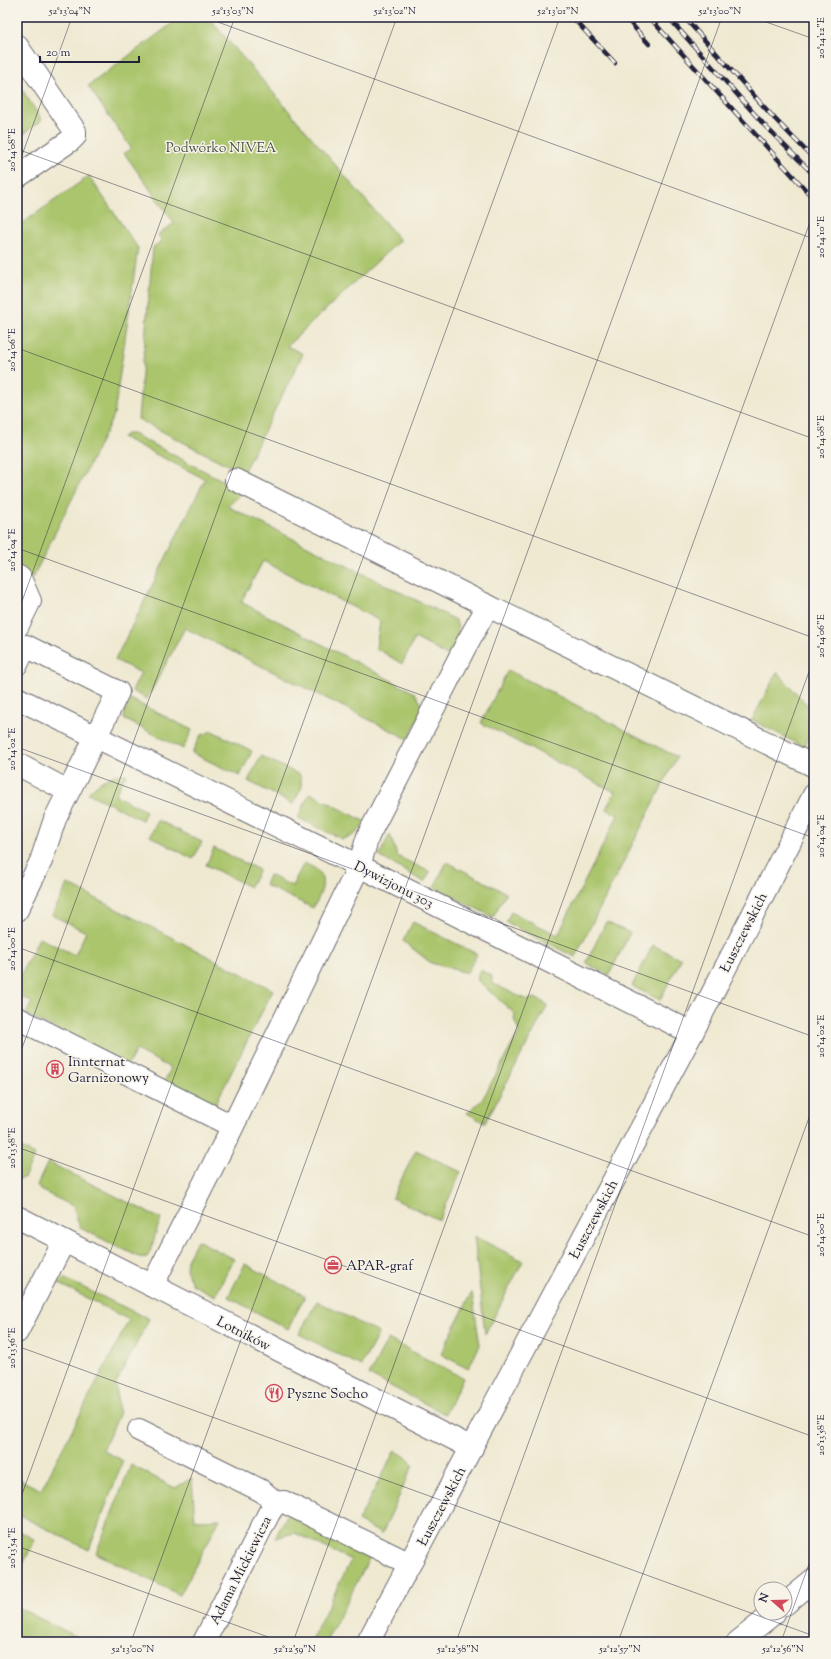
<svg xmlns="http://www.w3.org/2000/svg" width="831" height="1659" font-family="'Sorts Mill Goudy',serif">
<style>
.green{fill:#aac56c;stroke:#667454}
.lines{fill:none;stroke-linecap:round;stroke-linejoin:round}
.minor-casing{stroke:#6a6870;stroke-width:24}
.minor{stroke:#fff;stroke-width:22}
.rail-casing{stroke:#22223b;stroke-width:4.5}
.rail{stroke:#f7f3e8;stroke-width:3;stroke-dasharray:9;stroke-linecap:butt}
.ticks{fill:none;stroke:#22223b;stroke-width:1;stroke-opacity:0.45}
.labels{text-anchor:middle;stroke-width:3;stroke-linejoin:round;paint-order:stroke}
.park-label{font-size:14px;fill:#4b534a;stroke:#f7f3e8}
.street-label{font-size:14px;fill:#22223b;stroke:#f7f3e8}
.poi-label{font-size:14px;fill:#22223b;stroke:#f7f3e8;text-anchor:start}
.neatline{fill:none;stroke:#22223b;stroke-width:1.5}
.ticks-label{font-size:10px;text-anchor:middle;fill:#22223b}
</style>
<rect width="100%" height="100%" fill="#f7f3e8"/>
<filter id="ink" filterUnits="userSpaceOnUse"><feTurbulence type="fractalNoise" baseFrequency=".025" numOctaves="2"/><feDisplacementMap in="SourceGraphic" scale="8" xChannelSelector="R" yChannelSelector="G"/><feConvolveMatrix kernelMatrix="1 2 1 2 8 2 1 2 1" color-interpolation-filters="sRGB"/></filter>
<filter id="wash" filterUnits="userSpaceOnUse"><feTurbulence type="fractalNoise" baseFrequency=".012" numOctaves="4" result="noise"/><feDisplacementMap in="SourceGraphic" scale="16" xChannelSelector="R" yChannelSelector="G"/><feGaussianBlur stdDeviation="0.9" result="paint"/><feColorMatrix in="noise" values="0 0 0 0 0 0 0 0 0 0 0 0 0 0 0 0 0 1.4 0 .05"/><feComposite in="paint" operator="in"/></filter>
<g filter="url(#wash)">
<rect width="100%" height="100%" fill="#efe9d1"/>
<g class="green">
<path d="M181,17H208L400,240L287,346L303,354L243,473L138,419L153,247L162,241L158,235L174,223L124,153L131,148L88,86Z"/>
<path d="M17,82L42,120L17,139Z"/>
<path d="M89,176L138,248L114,415L33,577L17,570V227Z"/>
<path d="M127,434H133L245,492L227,506L456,620L460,638L450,657L415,638L402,664L376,648L380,621L263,561L241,602L415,693L424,708L408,739L185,628L147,699L132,691L141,673L115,660L205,479L122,437Z"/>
<path d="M508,670L677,757L575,957L506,922L511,912L558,935L618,815L606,809L615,792L481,723Z"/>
<path d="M777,672L814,712V727L804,747L752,720Z"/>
<path d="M128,698L192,730L183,749L124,719L126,702Z"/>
<path d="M212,731L252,751L240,776L192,753L200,736Z"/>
<path d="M261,756L300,775L302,787L293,804L248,781Z"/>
<path d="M118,774H126L115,795L146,811L142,820L88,793C97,783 106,778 118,774Z"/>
<path d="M310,793L366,822C359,831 354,837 342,839L298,818Z"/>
<path d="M158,820L202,842L193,859L150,836Z"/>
<path d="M390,834L397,856L430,872L424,882L379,856Z"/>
<path d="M214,848L259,870L250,887L206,865Z"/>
<path d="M447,862L506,893L493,917L434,887Z"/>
<path d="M304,863C308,865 314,867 318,871C328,882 319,898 313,908L265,885L269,875L292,886Z"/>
<path d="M68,884L273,990L214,1107L164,1082L171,1068L136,1050L128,1065L26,1014L32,1002L17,995V982L39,938L75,955L86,932L52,915Z"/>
<path d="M413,922L477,954L467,973L431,963L403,941Z"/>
<path d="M606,922L630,933L609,975L586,963Z"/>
<path d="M653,945L681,959L660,1000L632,986Z"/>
<path d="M480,970L492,976V983L527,1000L535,998L548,1005L485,1123L467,1113L482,1100L519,1032L514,1019L515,1014L476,979Z"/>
<path d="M17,1146L35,1155L24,1178L20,1179L17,1178Z"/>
<path d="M416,1150L461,1172L439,1220L392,1198Z"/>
<path d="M48,1162L161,1219C155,1232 154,1245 147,1257L141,1258L80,1228L73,1206L40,1190L37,1185Z"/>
<path d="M474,1236L523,1261L485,1334Z"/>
<path d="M197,1240L234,1259L215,1296L192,1284L186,1269L187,1260Z"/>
<path d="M245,1264L305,1296L288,1329L228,1297Z"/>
<path d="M63,1278L149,1319L116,1384L119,1415L103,1450L123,1461L89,1550L17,1514V1478L41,1490L129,1320L58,1283Z"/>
<path d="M472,1292L480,1345L468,1369L441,1354Z"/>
<path d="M317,1301L379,1333L361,1366L299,1334Z"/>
<path d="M388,1339L463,1378L445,1414L369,1375Z"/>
<path d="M395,1450L410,1460L413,1465L382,1534L358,1521Z"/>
<path d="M131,1465L175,1488L192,1478L195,1520L220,1519L180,1595L96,1553Z"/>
<path d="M288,1513L370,1557L326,1642H310L351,1560L295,1533L275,1538Z"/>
<path d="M20,1531L35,1540L17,1576V1536Z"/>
<path d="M17,1607L87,1642H17Z"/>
</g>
</g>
<g filter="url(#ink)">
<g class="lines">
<g class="minor-casing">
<g id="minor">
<path d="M17,46L75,131V136L71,140L17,177"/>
<path d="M236,480L488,606L814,766"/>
<path d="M17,576L20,578L30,601L17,627"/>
<path d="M17,664L26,646L118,692L55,819L41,861L17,910"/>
<path d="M17,698L359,866L692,1033"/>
<path d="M17,764L68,791"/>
<path d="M17,1018L232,1126"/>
<path d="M17,1217L472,1448"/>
<path d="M152,1286L227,1138L359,866L368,836L466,645L488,606"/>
<path d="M17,1332L64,1241"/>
<path d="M139,1430L262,1491L276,1503"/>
<path d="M785,1604L814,1580"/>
<path d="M204,1642L269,1513L276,1503L284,1502L410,1564"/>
<path d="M368,1642L692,1033L814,795"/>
<path d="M738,1642L774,1613"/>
</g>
</g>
<use href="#minor" class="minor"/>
<g class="rail-casing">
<g id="rail">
<path d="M572,17L615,63"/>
<path d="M625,17L649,44"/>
<path d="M649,17L814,199"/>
<path d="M668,17L767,128L814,175"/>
<path d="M684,17L775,119L814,159"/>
</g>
</g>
<use href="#rail" class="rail"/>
</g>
</g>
<path class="ticks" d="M204,17L814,239M752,17L814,39M17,149L814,439M17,169L72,17M17,348L814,638M17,548L814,838M17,615L235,17M17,747L814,1037M17,947L814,1237M17,1062L397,17M17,1147L814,1437M17,1346L814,1636M17,1508L560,17M17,1546L282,1642M131,1642L722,17M293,1642L814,211M456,1642L814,658M618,1642L814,1104M781,1642L814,1550"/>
<defs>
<g id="building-ring" transform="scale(0.9)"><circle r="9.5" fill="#f7f3e8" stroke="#d1495b" stroke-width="1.5"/><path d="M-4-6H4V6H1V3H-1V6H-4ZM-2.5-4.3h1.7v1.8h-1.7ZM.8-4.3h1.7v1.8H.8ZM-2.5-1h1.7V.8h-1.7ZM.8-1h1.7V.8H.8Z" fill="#d1495b"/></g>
<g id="office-ring" transform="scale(0.9)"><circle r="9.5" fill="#f7f3e8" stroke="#d1495b" stroke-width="1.5"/><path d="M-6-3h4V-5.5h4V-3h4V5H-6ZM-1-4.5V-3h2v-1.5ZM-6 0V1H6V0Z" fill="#d1495b"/></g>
<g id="restaurant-ring" transform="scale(0.9)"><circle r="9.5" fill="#f7f3e8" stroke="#d1495b" stroke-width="1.5"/><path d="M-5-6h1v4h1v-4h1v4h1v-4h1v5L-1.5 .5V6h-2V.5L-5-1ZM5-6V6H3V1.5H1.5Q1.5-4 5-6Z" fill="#d1495b"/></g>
</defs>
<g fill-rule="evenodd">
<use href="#building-ring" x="55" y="1069"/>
<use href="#office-ring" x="333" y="1265"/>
<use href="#restaurant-ring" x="274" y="1393"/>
</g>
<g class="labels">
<g class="park-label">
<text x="221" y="152">Podwórko NIVEA</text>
</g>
<g class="street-label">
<text transform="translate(394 884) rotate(27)" y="5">Dywizjonu 303</text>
<text transform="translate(743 932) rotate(-63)" y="5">Łuszczewskich</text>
<text transform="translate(593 1219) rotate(-62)" y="5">Łuszczewskich</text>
<text transform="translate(244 1333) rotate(27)" y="5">Lotników</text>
<text transform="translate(441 1506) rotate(-62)" y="5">Łuszczewskich</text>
<text transform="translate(240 1570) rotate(-63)" y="5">Adama Mickiewicza</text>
</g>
<g class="poi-label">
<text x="68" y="1066">Innternat<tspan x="68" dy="16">Garnizonowy</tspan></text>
<text x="346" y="1270">APAR-graf</text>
<text x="287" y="1398">Pyszne Socho</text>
</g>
</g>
<rect width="831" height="1659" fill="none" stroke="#f7f3e8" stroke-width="44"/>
<g transform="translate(773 1601) rotate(290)"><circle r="19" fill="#f7f3e8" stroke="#a29fa3"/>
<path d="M0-3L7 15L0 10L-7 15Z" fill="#d1495b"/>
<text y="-6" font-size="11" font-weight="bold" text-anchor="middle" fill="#22223b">N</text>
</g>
<path d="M40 56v6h99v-6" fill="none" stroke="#22223b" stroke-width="2"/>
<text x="46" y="56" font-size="12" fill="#22223b" stroke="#f7f3e8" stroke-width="3" paint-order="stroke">20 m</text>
<rect x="22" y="22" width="787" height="1615" class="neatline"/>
<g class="ticks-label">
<text x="70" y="14">52°13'04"N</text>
<text x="233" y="14">52°13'03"N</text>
<text x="395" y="14">52°13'02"N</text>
<text x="558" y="14">52°13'01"N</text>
<text x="720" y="14">52°13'00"N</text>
<text transform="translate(820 38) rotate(-90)" y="4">20°14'12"E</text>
<text transform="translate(11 150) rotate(-90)" y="4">20°14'08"E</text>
<text transform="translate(820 237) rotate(-90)" y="4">20°14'10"E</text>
<text transform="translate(11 350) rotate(-90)" y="4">20°14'06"E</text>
<text transform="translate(820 437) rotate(-90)" y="4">20°14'08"E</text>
<text transform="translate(11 550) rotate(-90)" y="4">20°14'04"E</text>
<text transform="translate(820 636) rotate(-90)" y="4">20°14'06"E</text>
<text transform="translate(11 749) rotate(-90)" y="4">20°14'02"E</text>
<text transform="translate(820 836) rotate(-90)" y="4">20°14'04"E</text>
<text transform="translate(11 949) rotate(-90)" y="4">20°14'00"E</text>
<text transform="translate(820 1036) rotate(-90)" y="4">20°14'02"E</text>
<text transform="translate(11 1148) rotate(-90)" y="4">20°13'58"E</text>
<text transform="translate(820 1235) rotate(-90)" y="4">20°14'00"E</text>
<text transform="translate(11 1348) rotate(-90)" y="4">20°13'56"E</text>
<text transform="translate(820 1435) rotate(-90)" y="4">20°13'58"E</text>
<text transform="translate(11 1548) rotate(-90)" y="4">20°13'54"E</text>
<text x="133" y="1652">52°13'00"N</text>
<text x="295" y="1652">52°12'59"N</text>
<text x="458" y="1652">52°12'58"N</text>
<text x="620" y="1652">52°12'57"N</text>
<text x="783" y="1652">52°12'56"N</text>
</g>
</svg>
